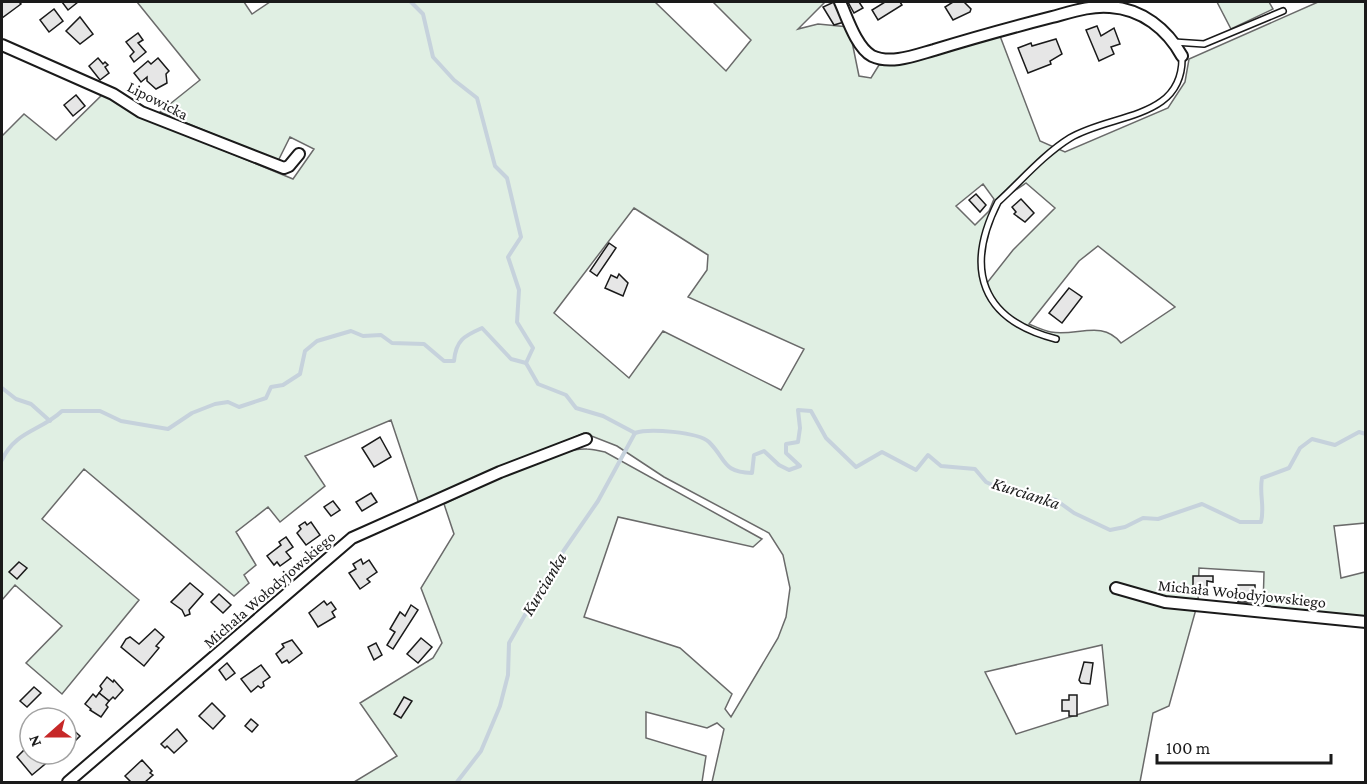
<svg xmlns="http://www.w3.org/2000/svg" width="1367" height="784" font-family="'Crimson Pro',serif">
<style>
.green{fill:#e0efe3;stroke:#6a6a6a;stroke-width:1.5;fill-rule:evenodd}
.lines{fill:none;stroke-linecap:round;stroke-linejoin:round}
.stream{stroke:#c6d2dc;stroke-width:4}
.building{fill:#e6e6e6;stroke:#1a1a1a;stroke-width:1.5}
.service-casing{stroke:#1a1a1a;stroke-width:8}
.minor-casing{stroke:#1a1a1a;stroke-width:14}
.service{stroke:#fff;stroke-width:5}
.minor{stroke:#fff;stroke-width:10}
.labels{text-anchor:middle;stroke-width:4.5;stroke-linejoin:round;paint-order:stroke}
.street-label{font-size:16px;fill:#1a1a1a;stroke:#fff}
.water-label{font-size:18px;font-style:italic;fill:#1a1a1a;stroke:#fff}
</style>
<rect width="100%" height="100%" fill="#fff"/>
<g class="green">
<path d="M137,2H244L252,14L270,2H655L726,71L751,40L713,2H825L798,29L818,24L849,27L859,76L871,78L879,65L912,62L1000,36L1040,141L1065,152L1168,108L1185,82L1189,59L1318,2H1365V523L1334,526L1341,578L1365,572V619L1263,609L1264,572L1199,568L1198,602L1169,706L1153,713L1140,782H712L724,729L717,723L707,728L646,712V738L706,756L702,782H354L397,756L360,703L433,658L442,643L421,588L454,534L444,504C476,489 554,447 587,449C593,449 599,451 605,452L762,539L753,547L618,517L584,617L680,648L732,694L725,709L731,717L778,638L786,617L790,588L783,555L769,533L664,477L617,446L584,433L419,504L391,420L305,456L325,486L280,522L268,507L236,532L256,565L244,575L249,583L234,596L84,469L42,519L139,600L62,694L26,663L62,626L15,585L2,600V136L24,114L56,140L104,93L213,146L293,179L314,149L290,137L278,161L160,112L200,80ZM1026,183L1055,208L1013,250L987,283C979,260 985,225 1000,204C1006,196 1017,189 1026,183ZM983,184L994,199L989,211L975,225L956,206ZM634,208L708,255L707,270L688,297L804,349L781,390L663,331L629,378L554,313ZM1098,246L1175,307L1121,343C1102,319 1076,337 1051,332C1044,331 1036,327 1029,324L1079,261ZM1102,645L1108,705L1016,734L985,672Z"/>
<path d="M1217,2H1269L1273,9L1231,29Z"/>
</g>
<g class="lines">
<g class="stream">
<path d="M411,2L423,14L433,57L454,80L477,98L495,166L507,178L521,237L508,257L519,290L517,322L533,348L526,363"/>
<path d="M2,388L16,399L31,404L50,421"/>
<path d="M2,460C15,431 41,431 62,411H100L121,421L168,429L192,413L215,404L228,402L239,407L266,398L271,387L283,385L300,374L305,351L317,341L351,331L363,336L381,335L392,343L424,344L444,361H454C456,340 464,336 482,328L511,359L526,363L538,384L566,395L576,408L603,416L635,433"/>
<path d="M457,782L481,751L500,706L508,675L509,643L551,569L598,501L635,433C649,428 698,432 709,442C727,460 722,472 752,473L754,455L764,451L779,465L789,470L800,466L786,453V444L798,442L800,428L798,410L811,411L826,438L856,467L882,452L916,470L928,455L941,466L975,469L986,482L1001,489L1056,500L1074,513L1110,530L1125,527L1143,518L1158,519L1202,504L1240,522H1261C1265,506 1259,495 1262,478L1289,468L1300,448L1312,439L1335,445L1359,432L1366,434"/>
</g>
</g>
<g class="building">
<path d="M2,2H19L21,4L2,18Z"/>
<path d="M62,2H78L68,10Z"/>
<path d="M834,2L844,22L834,25L823,7Z"/>
<path d="M848,2H859L863,8L854,13Z"/>
<path d="M885,2H900L902,5L878,20L872,10Z"/>
<path d="M953,2H964L971,9L970,12L953,20L945,7Z"/>
<path d="M54,9L63,21L49,32L40,20Z"/>
<path d="M80,17L93,34L80,44L66,31Z"/>
<path d="M1097,26L1101,36L1114,28L1120,44L1111,47L1114,54L1099,61L1086,30Z"/>
<path d="M138,33L143,40L138,43L146,52L134,62L130,56L134,52L126,42Z"/>
<path d="M1056,39L1062,54L1050,61L1051,64L1028,73L1018,48L1031,43L1032,46Z"/>
<path d="M98,58L103,64L105,62L108,65L105,67L109,73L100,80L89,66Z"/>
<path d="M158,58L169,71L166,74L167,83L156,89L147,81V77L141,82L134,73L148,61L151,64Z"/>
<path d="M76,95L85,106L73,116L64,105Z"/>
<path d="M976,194L986,205L980,212L969,200Z"/>
<path d="M1021,199L1034,213L1025,222L1014,214L1016,212L1012,207Z"/>
<path d="M609,243L616,248L597,276L590,271Z"/>
<path d="M619,274L628,283L623,296L605,288L611,275L617,278Z"/>
<path d="M1069,288L1082,297L1062,323L1049,313Z"/>
<path d="M380,437L391,457L374,467L362,448Z"/>
<path d="M371,493L377,502L362,511L356,502Z"/>
<path d="M333,501L340,510L331,516L324,507Z"/>
<path d="M305,522L307,525L311,522L320,535L306,545L297,533L301,529L299,526Z"/>
<path d="M286,537L293,547L286,552L291,558L280,566L277,562L274,565L267,556L281,545L279,542Z"/>
<path d="M361,559L363,564L369,560L377,572L367,579L370,582L360,589L349,573L356,569L353,564Z"/>
<path d="M19,562L27,568L17,579L9,572Z"/>
<path d="M1193,576H1213V582L1207,581V593H1193Z"/>
<path d="M190,583L203,594L189,610L190,614L185,616L182,610L171,602Z"/>
<rect x="1238" y="585" width="17" height="17"/>
<path d="M219,594L231,605L223,613L211,602Z"/>
<path d="M324,601L327,605L331,602L336,609L332,612L335,617L318,627L309,613Z"/>
<path d="M411,605L418,610L393,649L387,645L395,632L390,629L400,612L405,616Z"/>
<path d="M155,629L164,637L156,646L159,648L144,666L121,647L126,639L130,637L139,644Z"/>
<path d="M421,638L432,647L418,663L407,654Z"/>
<path d="M292,640L302,653L289,663L287,660L282,663L276,654L284,647L282,644Z"/>
<path d="M376,643L382,655L374,660L368,647Z"/>
<path d="M1084,662L1093,663L1090,684L1081,683L1079,680Z"/>
<path d="M227,663L235,673L226,680L219,670Z"/>
<path d="M261,665L270,677L263,682L264,686L261,688L258,686L251,692L241,679Z"/>
<path d="M107,677L113,682L114,680L123,690L115,699L113,697L109,701L99,693L102,689L100,686Z"/>
<path d="M34,687L41,693L27,707L20,701Z"/>
<path d="M99,693L109,701L106,705L108,707L101,717L90,710L91,709L85,704L93,694L96,697Z"/>
<path d="M1069,695H1077V716H1069V711H1062V700H1069Z"/>
<path d="M404,697L412,701L401,718L394,714Z"/>
<path d="M212,703L225,716L213,729L199,716Z"/>
<path d="M251,719L258,725L252,732L245,726Z"/>
<path d="M71,728L80,736L66,750V732Z"/>
<path d="M177,729L187,741L174,753L167,746L165,748L161,744Z"/>
<path d="M29,745L30,754H44L50,760L32,775L17,757Z"/>
<path d="M142,760L152,771L150,773L153,775L145,782H131L125,776Z"/>
</g>
<g class="lines">
<g class="service-casing">
<g id="service">
<path d="M1174,42L1204,44L1283,11"/>
<path d="M1056,339C981,320 964,269 998,202C1021,181 1044,154 1070,138C1112,113 1184,120 1182,56"/>
</g>
</g>
<g class="minor-casing">
<g id="minor">
<path d="M840,2C847,17 856,47 872,56C891,65 916,55 934,50C973,38 1013,27 1052,17C1071,12 1092,5 1110,7C1142,9 1167,29 1182,56"/>
<path d="M2,45L113,94L141,112L284,168L289,166L299,154"/>
<path d="M1116,588L1165,602L1366,622"/>
<path d="M68,782L352,538L500,472L586,439"/>
</g>
</g>
<use href="#service" class="service"/>
<use href="#minor" class="minor"/>
</g>
<g class="labels">
<g class="street-label">
<text transform="translate(158 100) rotate(27)" y="6">Lipowicka</text>
<text transform="translate(269 589) rotate(-41)" y="6">Michała Wołodyjowskiego</text>
<text transform="translate(1242 593) rotate(6)" y="6">Michała Wołodyjowskiego</text>
</g>
<g class="water-label">
<text transform="translate(1026 493) rotate(18)" y="6">Kurcianka</text>
<text transform="translate(544 584) rotate(-59)" y="6">Kurcianka</text>
</g>
</g>
<rect width="1367" height="784" fill="none" stroke="#1a1a1a" stroke-width="6"/>
<g transform="translate(48 736) rotate(249)"><circle r="28" fill="#ffffff" stroke="#a3a3a3" stroke-width="1.5"/>
<path d="M0-4.5L10 22L0 15L-10 22Z" fill="#c62828"/>
<text y="-9" font-size="16" font-weight="bold" text-anchor="middle" fill="#1a1a1a">N</text>
</g>
<path d="M1157 754v9h174v-9" fill="none" stroke="#1a1a1a" stroke-width="3"/>
<text x="1166" y="754" font-size="18" fill="#1a1a1a" stroke="#ffffff" stroke-width="4.5" paint-order="stroke">100 m</text>
</svg>
